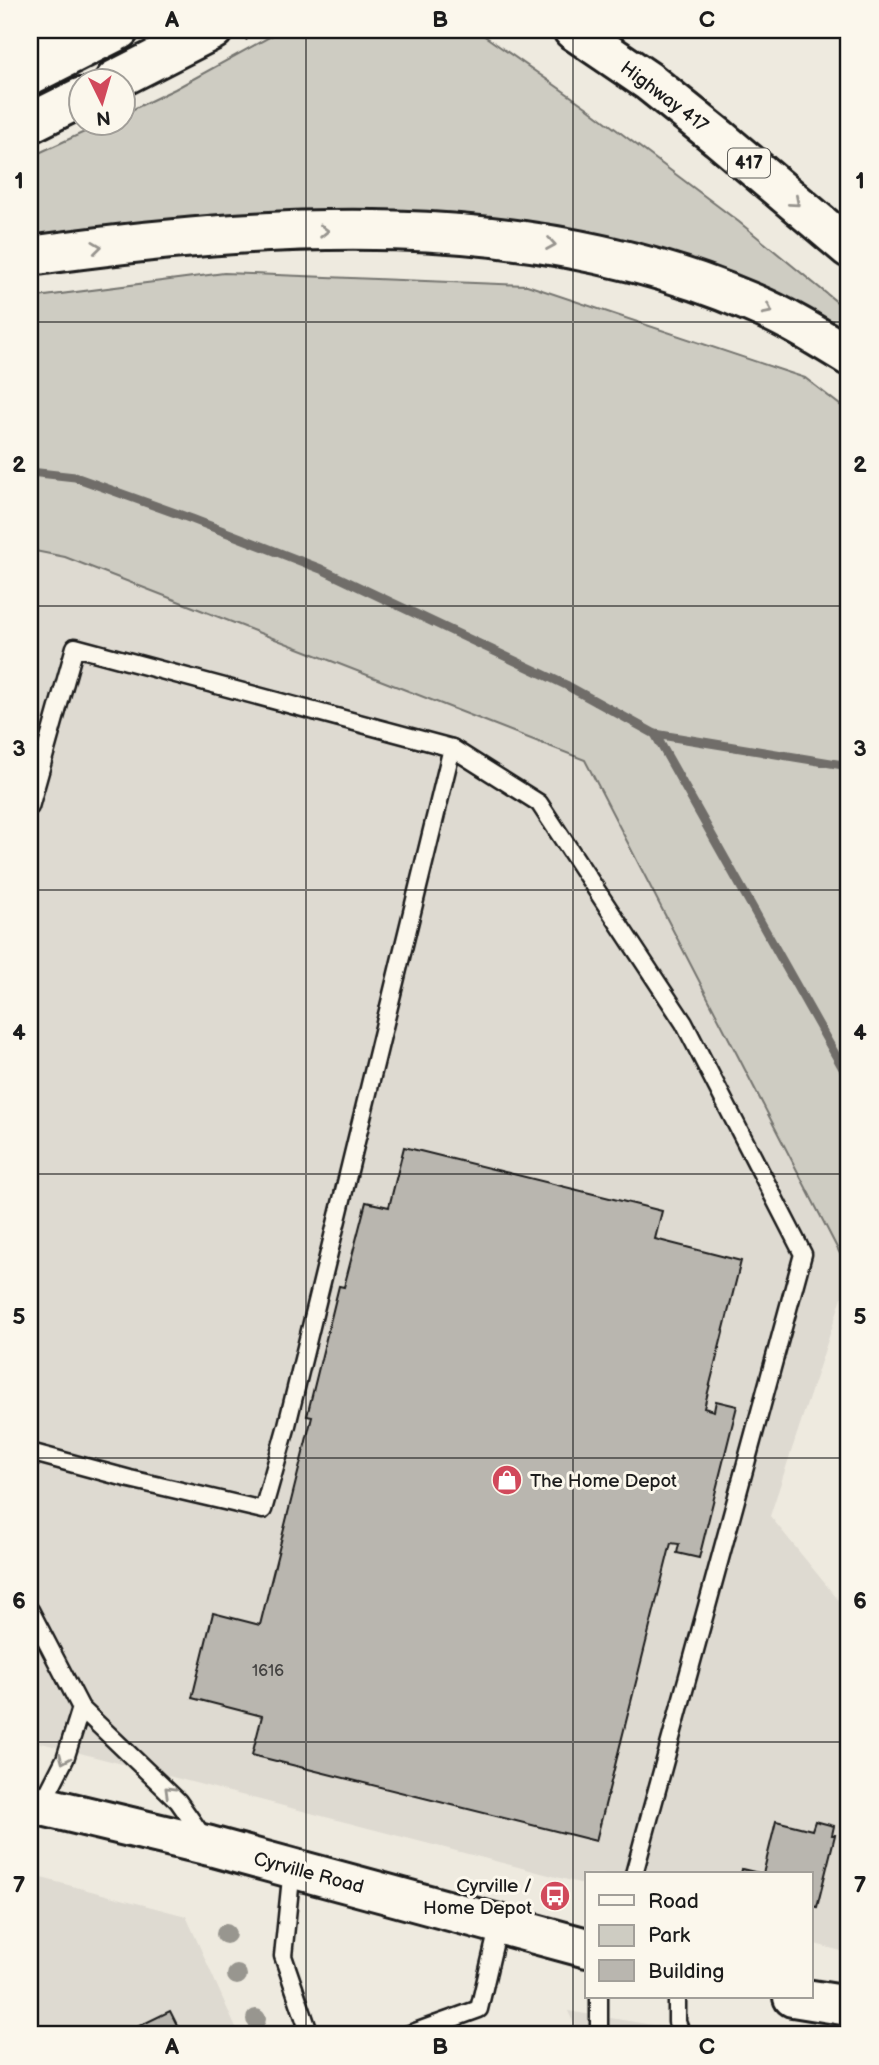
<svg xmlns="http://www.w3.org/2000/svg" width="879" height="2065" font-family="'Balsamiq Sans',sans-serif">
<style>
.built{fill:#dedad1}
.green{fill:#ceccc2;stroke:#75746f;stroke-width:2}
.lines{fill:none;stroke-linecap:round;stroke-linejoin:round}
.stream{stroke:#6f6d69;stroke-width:9}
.building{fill:#b9b6af;stroke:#1c1c1c;stroke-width:2}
.service-casing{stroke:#1c1c1c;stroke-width:21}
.secondary-casing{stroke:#1c1c1c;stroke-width:44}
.motorway-casing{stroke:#1c1c1c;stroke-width:44}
.path{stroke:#1c1c1c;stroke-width:4.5;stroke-dasharray:2 5;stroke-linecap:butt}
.service{stroke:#fbf7ec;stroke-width:16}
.secondary{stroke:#fbf7ec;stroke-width:38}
.motorway{stroke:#fbf7ec;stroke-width:38}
.tree{fill:#98968f}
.oneway{stroke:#97948e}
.grid{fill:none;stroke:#1c1c1c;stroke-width:2;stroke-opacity:0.55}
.labels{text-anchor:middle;stroke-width:6;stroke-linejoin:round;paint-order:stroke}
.number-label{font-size:16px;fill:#434241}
.shield{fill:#fbf7ec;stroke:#5f5e5a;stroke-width:2}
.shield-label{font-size:18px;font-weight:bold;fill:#1c1c1c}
.street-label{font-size:19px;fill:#1c1c1c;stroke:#fbf7ec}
.poi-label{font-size:19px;fill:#1c1c1c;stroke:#fbf7ec;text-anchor:start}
.neatline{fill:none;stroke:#1c1c1c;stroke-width:2.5}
.grid-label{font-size:23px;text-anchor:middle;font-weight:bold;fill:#1c1c1c}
</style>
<rect width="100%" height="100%" fill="#eeeadf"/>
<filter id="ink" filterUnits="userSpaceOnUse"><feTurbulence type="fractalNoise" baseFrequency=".0143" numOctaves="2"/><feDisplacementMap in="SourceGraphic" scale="14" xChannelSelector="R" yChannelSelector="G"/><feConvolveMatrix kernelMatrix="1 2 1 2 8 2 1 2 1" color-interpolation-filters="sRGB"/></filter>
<g filter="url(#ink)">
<g class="built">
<path d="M30,550L65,557L585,760L849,1271V1276L770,1516L849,1613V1953L811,1943V1874H587V1885L30,1740Z"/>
<path d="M30,1875L186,1916L239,2035H30Z"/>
<path d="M568,2011L713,2035H579Z"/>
</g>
<g class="green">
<path d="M282,30H476L589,109L739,222L849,312V340L656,252L30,242V157L104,123L122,122L123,114L175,89Z"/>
<path d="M224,273L527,285L805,378L849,412V1271L585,760L65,557L30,550V298Z"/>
</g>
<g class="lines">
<g class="stream">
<path d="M30,472L75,477L192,519L321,569L566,685L655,734L849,1079"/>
<path d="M655,734L849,766"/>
</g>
</g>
<g class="building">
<path d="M404,1147L662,1211L655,1239L741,1261L704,1408L714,1411L716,1401L737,1406L699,1558L677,1553L679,1544L671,1543L596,1841L252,1755L262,1716L192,1698L213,1613L260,1625L312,1417L307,1416L339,1286L344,1287L366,1202L389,1207Z"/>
<path d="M776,1821L812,1830L815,1821L834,1826L832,1835H835L817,1907L811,1906V1874H741L742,1869L763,1874Z"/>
<path d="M170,2011L182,2035H136L133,2029Z"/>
</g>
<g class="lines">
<g class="service-casing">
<g id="service">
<path d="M452,748L539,803L684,1023L803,1254L634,1874"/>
<path d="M30,807L75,647L452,748L287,1425L263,1510L130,1479L30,1452"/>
<path d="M30,1610L81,1708L178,1801L204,1838"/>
<path d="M41,1806L65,1759L81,1708"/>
<path d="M292,1868L283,1956L310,2035"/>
<path d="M599,1997V2035"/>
<path d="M677,1997V2022L682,2035"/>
<path d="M407,2035L479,2009L499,1924"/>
</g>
</g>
<g class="secondary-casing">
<g id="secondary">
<path d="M30,75L119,30"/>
<path d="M115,80L213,30"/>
<path d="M30,123L80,98"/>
<path d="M30,1803L210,1846L587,1948"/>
<path d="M793,1997L849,2006"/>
</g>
</g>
<g class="motorway-casing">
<g id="motorway">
<path d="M573,30L648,81L719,138L849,248"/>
<path d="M30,40L59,30"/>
<path d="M30,256C269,223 524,205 752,303C786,317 818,337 849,356"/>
</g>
</g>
<path class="path" d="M245,39L263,30"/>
<use href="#service" class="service"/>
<use href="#secondary" class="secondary"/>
<use href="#motorway" class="motorway"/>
</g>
<g class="tree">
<circle cx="226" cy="1934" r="10"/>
<circle cx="237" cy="1975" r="10"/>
<circle cx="256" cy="2019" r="10"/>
</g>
<defs><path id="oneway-chevron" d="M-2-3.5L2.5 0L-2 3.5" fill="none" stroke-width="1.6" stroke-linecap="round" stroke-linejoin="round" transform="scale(1.75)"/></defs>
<g class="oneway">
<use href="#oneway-chevron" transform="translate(795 202) rotate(41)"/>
<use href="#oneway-chevron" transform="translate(324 231) rotate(-1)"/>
<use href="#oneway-chevron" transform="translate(551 244) rotate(9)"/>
<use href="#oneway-chevron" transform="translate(97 247) rotate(-7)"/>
<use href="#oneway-chevron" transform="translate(768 310) rotate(26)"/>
<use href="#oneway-chevron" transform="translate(64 1759) rotate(113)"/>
<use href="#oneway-chevron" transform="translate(169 1791) rotate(-136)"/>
</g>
</g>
<path class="grid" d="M306,30V2035M573,30V2035M30,322H849M30,606H849M30,890H849M30,1174H849M30,1458H849M30,1742H849"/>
<defs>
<g id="shop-disc" transform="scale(1.575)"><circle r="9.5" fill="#d1495b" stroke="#fbf7ec"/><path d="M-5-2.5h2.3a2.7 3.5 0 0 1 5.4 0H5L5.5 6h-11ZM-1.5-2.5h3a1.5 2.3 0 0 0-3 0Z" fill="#fff"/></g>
<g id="bus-disc" transform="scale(1.575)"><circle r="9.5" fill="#d1495b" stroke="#fbf7ec"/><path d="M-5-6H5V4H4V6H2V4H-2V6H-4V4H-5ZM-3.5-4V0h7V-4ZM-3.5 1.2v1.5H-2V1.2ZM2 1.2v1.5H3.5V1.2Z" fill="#fff"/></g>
</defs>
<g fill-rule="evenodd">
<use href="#shop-disc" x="507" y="1480"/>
<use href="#bus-disc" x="555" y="1896"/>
</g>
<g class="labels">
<g class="number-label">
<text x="268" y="1676">1616</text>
</g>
<rect class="shield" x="728" y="148.5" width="42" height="29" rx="5"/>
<g class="shield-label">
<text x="749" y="169">417</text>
</g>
<g class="street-label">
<text transform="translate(665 96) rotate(37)" y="7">Highway 417</text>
<text transform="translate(309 1872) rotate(15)" y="7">Cyrville Road</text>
</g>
<g class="poi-label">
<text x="530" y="1487">The Home Depot</text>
<text x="532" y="1892" text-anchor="end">Cyrville /<tspan x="532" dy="22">Home Depot</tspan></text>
</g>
</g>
<rect width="879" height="2065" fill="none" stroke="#fbf7ec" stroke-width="77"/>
<rect x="585" y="1872" width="228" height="126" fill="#fbf7ec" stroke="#a29f99" stroke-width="2"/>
<rect x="599" y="1895" width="35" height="10" fill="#fbf7ec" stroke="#a29f99" stroke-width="2"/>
<text x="648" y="1908" font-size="21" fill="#1c1c1c">Road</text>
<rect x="599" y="1925" width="35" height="21" fill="#ceccc2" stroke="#a29f99" stroke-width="2"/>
<text x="648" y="1942" font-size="21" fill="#1c1c1c">Park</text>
<rect x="599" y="1960" width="35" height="21" fill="#b9b6af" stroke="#a29f99" stroke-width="2"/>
<text x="648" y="1978" font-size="21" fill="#1c1c1c">Building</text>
<g transform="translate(102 102) rotate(175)"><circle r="33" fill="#fbf7ec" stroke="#a29f99" stroke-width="2"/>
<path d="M0-5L12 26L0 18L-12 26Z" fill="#d1495b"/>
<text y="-10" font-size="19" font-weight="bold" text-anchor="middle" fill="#1c1c1c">N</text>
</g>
<rect x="38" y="38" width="802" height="1988" class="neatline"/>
<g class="grid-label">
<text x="172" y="27">A</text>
<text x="440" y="27">B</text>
<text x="707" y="27">C</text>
<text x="19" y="188">1</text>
<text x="860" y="188">1</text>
<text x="19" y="472">2</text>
<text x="860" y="472">2</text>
<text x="19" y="756">3</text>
<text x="860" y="756">3</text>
<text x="19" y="1040">4</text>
<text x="860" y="1040">4</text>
<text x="19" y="1324">5</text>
<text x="860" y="1324">5</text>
<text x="19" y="1608">6</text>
<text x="860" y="1608">6</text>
<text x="19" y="1892">7</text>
<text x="860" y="1892">7</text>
<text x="172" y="2054">A</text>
<text x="440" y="2054">B</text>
<text x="707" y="2054">C</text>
</g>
</svg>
